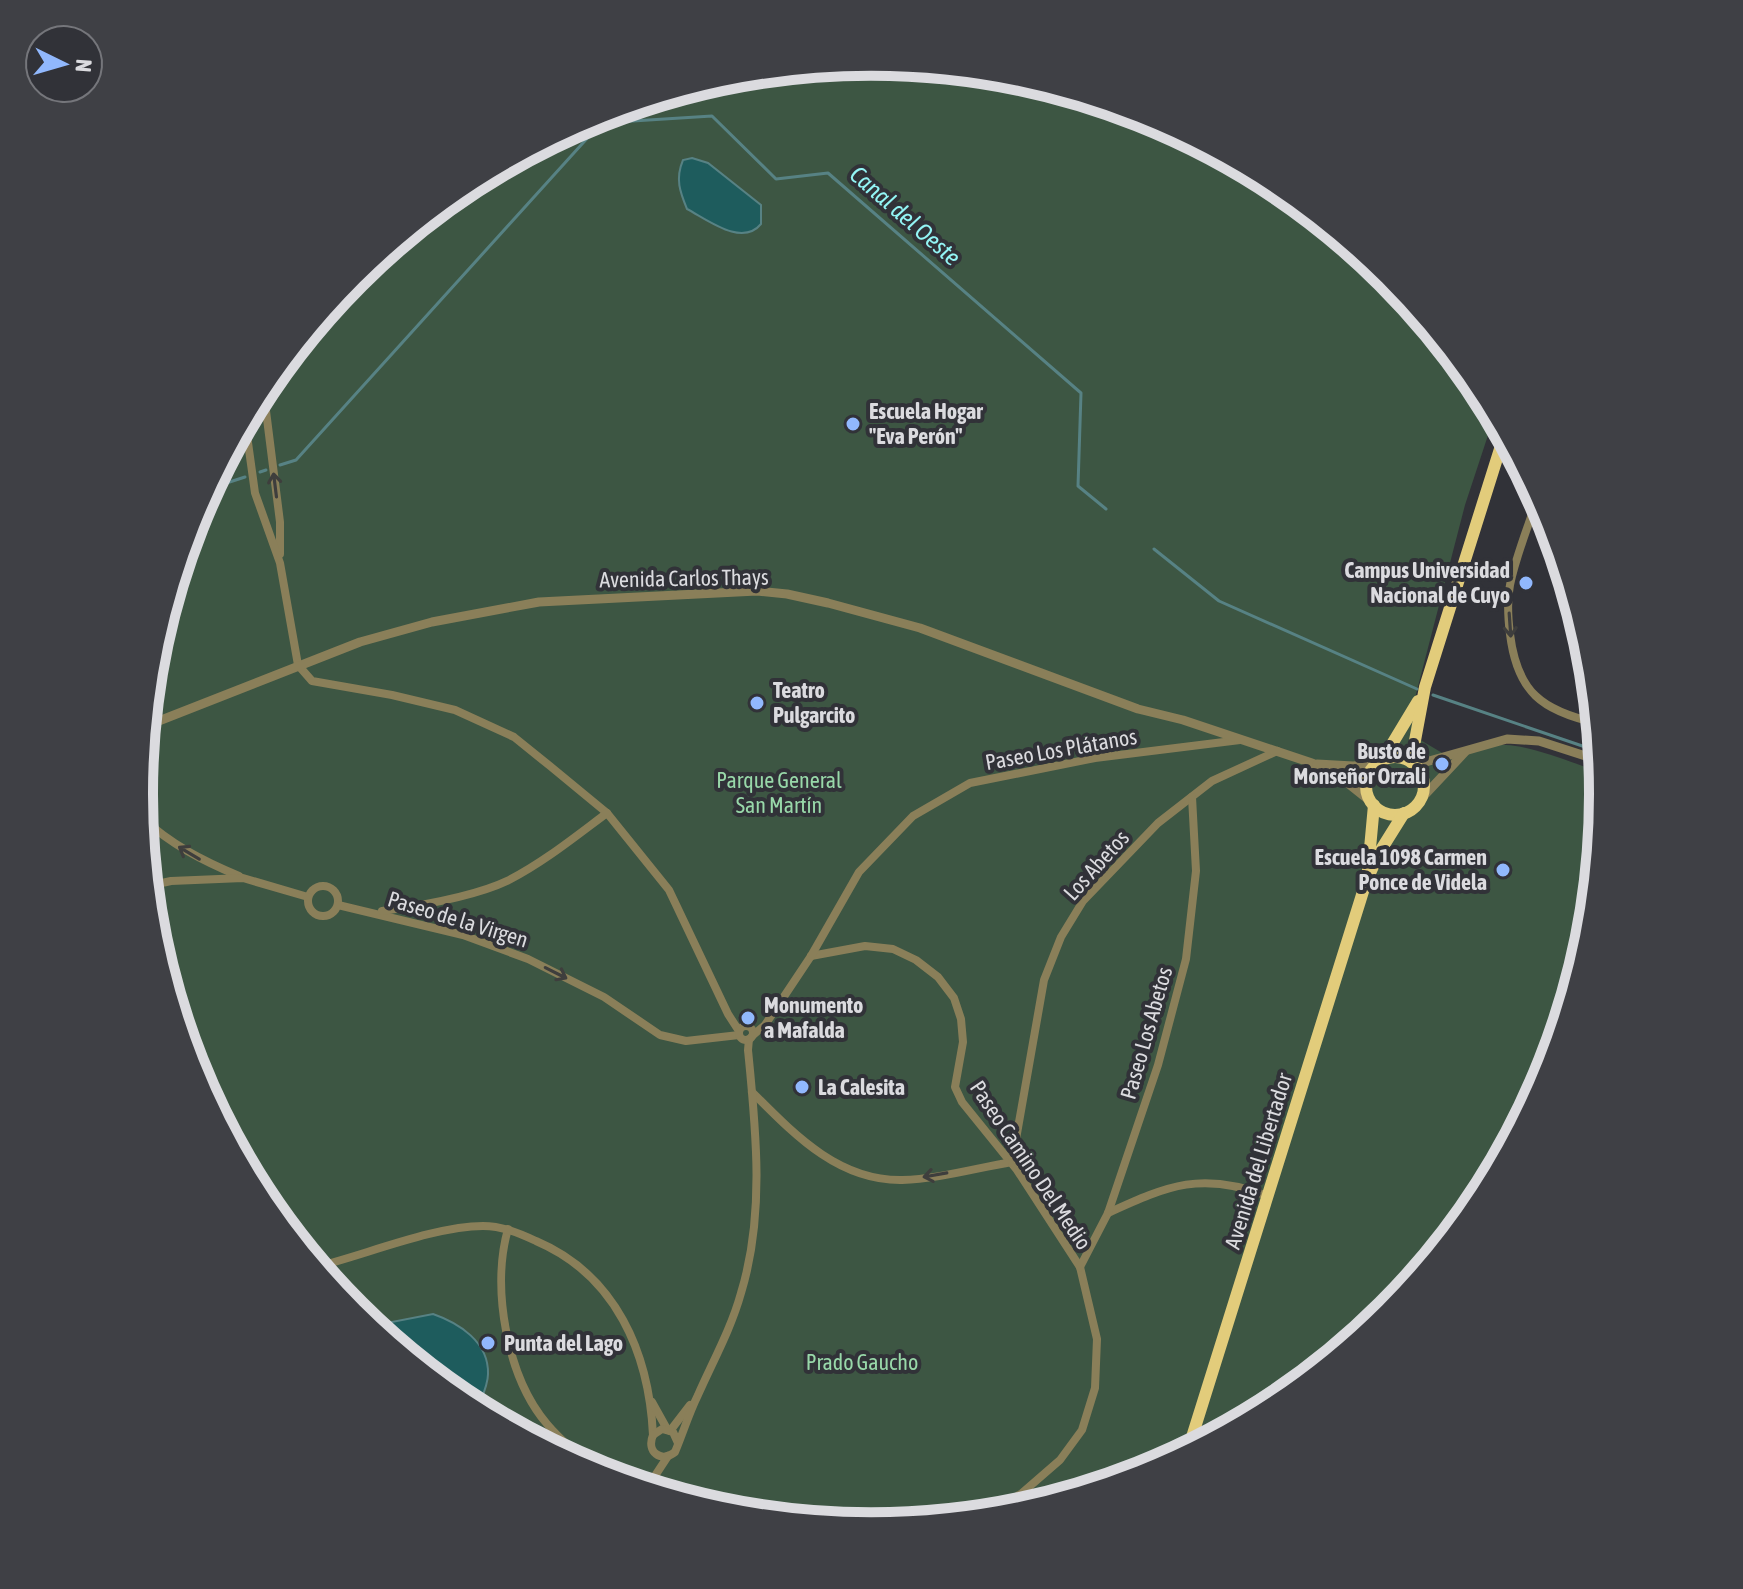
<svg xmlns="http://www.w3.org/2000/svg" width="1743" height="1589" font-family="'Asap Condensed',sans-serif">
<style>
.green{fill:#3d5643}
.water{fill:#1e5c5d;stroke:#578284;stroke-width:2}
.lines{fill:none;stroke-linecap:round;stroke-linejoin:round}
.stream{stroke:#578284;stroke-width:3}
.minor{stroke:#8a7f59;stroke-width:8}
.tertiary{stroke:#8a7f59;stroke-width:9}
.primary{stroke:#e2cc7b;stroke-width:12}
.oneway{stroke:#3e3e3d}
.poi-dot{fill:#91b8fd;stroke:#313238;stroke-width:3}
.labels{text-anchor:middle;stroke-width:8;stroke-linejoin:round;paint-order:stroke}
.poi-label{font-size:22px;font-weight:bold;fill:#dbdbdf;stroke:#313238;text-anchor:start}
.street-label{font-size:22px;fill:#dbdbdf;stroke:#313238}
.park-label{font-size:22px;fill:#98d8a9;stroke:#313238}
.water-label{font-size:24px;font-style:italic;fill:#93f5f5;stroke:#313238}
.rim{fill:none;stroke:#dbdbdf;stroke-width:10}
</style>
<rect width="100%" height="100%" fill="#313238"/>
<path class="green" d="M872,62L1015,76L1152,118L1279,186L1390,277L1481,388L1495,414L1465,505L1415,698L1412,735L1444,754C1464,750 1485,744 1506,745C1533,746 1576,764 1602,773L1604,795L1590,938L1548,1075L1480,1202L1389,1313L1278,1404L1151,1471L1014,1513L871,1527L728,1513L591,1471L464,1403L353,1312L262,1201L195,1074L153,937L139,794L153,651L195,514L263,387L354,276L465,185L592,118L729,76Z"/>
<g class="water">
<path d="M692,158L708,163L761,205V224C742,247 708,220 687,209C680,192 675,179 683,160Z"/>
<path d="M433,1314C459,1323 489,1342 488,1374C488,1386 481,1399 477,1410L464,1403L371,1326Z"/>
</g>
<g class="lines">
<g class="stream">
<path d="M280,465L296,460L601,123L712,116L776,179L828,173L1081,393L1078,486L1106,509"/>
<path d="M260,472L266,470"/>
<path d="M208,489L245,477"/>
<path d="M1154,549L1219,601L1417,689"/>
<path d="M1433,695L1600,752"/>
</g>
<g class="minor">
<path d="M268,381L264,395L280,522V554"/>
<path d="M245,421L255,493L280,563L298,665L312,681L392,695L455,710L514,737L550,766L607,813L669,890L728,1014L739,1031"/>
<path d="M1538,496C1529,525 1516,555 1510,585C1507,600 1508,618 1510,634C1517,692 1542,711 1597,723"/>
<path d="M141,817C172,845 201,860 239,876"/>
<circle cx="323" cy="901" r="15"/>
<path d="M148,886L171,881L243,878L308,897"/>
<path d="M338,905L463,935L528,959L604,997L660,1035L686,1041L739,1035"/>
<path d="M382,911C418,906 476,896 509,880C544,862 576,836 607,813"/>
<path d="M811,956L865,946L893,949L916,960L938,977L954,998L961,1019L963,1042L955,1087L962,1102L1017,1170L1080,1267L1097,1339L1095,1388L1082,1430L1060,1460L1022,1493L987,1516"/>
<circle cx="746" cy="1033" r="7"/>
<path d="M752,1036L765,1025L811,956L859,872L913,816L970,783L1095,758L1240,740"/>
<path d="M752,1092C794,1134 838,1181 902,1180C938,1179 976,1168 1012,1162"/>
<path d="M1012,1162L1044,980L1061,937L1083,901L1158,823L1212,781L1277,751"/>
<path d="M1108,1213C1169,1185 1202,1171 1268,1196"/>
<path d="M508,1229C491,1288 507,1377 547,1424C563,1443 583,1459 602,1474"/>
<path d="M316,1267C365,1255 435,1226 483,1226C502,1226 519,1233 536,1241C616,1275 649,1353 653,1435"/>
<path d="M1080,1267L1108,1213L1158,1065L1186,959L1196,871L1192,797"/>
<path d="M652,1402L667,1429"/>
<path d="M670,1431L690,1405"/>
<path d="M678,1443L673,1432L662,1429L653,1435C646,1452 661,1463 675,1452C683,1433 689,1413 698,1395C713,1361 731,1329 741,1293C765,1215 756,1130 748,1050L749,1039"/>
<path d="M647,1488L668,1456"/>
</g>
<g class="tertiary">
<path d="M146,726L360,642L432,622L539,602L757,591L787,594L828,603L920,628L1138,709L1183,720L1312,763L1345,781L1370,801"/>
<path d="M1317,764L1353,766L1377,764"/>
<path d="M1415,765L1507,739L1539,741L1601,761"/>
<path d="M1421,799L1465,752"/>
</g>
<g class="primary">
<circle cx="1395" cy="786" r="29"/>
<path d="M1383,759L1418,701"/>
<path d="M1411,762L1425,687L1505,433"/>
<path d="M1368,870L1374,805"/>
<path d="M1187,1453L1366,882L1379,853L1404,813"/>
</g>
</g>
<defs><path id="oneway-shaft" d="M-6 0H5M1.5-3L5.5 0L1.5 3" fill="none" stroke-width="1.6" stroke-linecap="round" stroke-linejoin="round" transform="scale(2)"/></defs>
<g class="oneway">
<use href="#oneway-shaft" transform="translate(275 485) rotate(-97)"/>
<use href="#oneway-shaft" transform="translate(1510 625) rotate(86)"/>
<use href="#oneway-shaft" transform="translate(189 853) rotate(-149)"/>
<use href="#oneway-shaft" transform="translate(556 973) rotate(27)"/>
<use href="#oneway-shaft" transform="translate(935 1175) rotate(170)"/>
</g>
<g class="poi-dot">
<circle cx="853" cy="424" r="8"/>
<circle cx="1526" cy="583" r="8"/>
<circle cx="757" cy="703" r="8"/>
<circle cx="1442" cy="764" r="8"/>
<circle cx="1503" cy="870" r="8"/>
<circle cx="748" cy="1018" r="8"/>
<circle cx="802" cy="1087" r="8"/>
<circle cx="488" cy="1343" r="8"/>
</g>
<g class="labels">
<g class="poi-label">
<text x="869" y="419">Escuela Hogar<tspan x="869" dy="25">"Eva Perón"</tspan></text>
<text x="1510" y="578" text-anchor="end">Campus Universidad<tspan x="1510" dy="25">Nacional de Cuyo</tspan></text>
<text x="773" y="698">Teatro<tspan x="773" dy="25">Pulgarcito</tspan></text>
<text x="1426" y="759" text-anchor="end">Busto de<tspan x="1426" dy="25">Monseñor Orzali</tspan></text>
<text x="1487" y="865" text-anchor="end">Escuela 1098 Carmen<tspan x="1487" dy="25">Ponce de Videla</tspan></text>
<text x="764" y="1013">Monumento<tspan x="764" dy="25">a Mafalda</tspan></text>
<text x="818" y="1095">La Calesita</text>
<text x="504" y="1351">Punta del Lago</text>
</g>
<g class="street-label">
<text transform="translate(684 578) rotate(-1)" y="8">Avenida Carlos Thays</text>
<text transform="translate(1061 749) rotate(-10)" y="8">Paseo Los Plátanos</text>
<text transform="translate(1096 865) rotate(-48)" y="8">Los Abetos</text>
<text transform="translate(458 919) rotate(17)" y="8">Paseo de la Virgen</text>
<text transform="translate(1146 1033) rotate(-74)" y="8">Paseo Los Abetos</text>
<text transform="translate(1258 1161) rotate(-73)" y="8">Avenida del Libertador</text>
<text transform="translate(1031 1165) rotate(56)" y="8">Paseo Camino Del Medio</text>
</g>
<g class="park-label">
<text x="779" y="788">Parque General<tspan x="779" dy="25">San Martín</tspan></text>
<text x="862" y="1370">Prado Gaucho</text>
</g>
<g class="water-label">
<text transform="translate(905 216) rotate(41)" y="8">Canal del Oeste</text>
</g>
</g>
<path d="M0 0H1743V1589H0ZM153 794a718 718 0 1 1 1436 0a718 718 0 1 1-1436 0Z" fill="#3f4045" fill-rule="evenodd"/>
<path class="rim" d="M153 794a718 718 0 1 1 1436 0a718 718 0 1 1-1436 0Z"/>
<g transform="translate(64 64) rotate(95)"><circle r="38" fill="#313238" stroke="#75767b" stroke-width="2"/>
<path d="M0-6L14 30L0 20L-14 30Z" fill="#91b8fd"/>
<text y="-12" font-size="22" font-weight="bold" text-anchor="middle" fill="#dbdbdf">N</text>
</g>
</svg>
